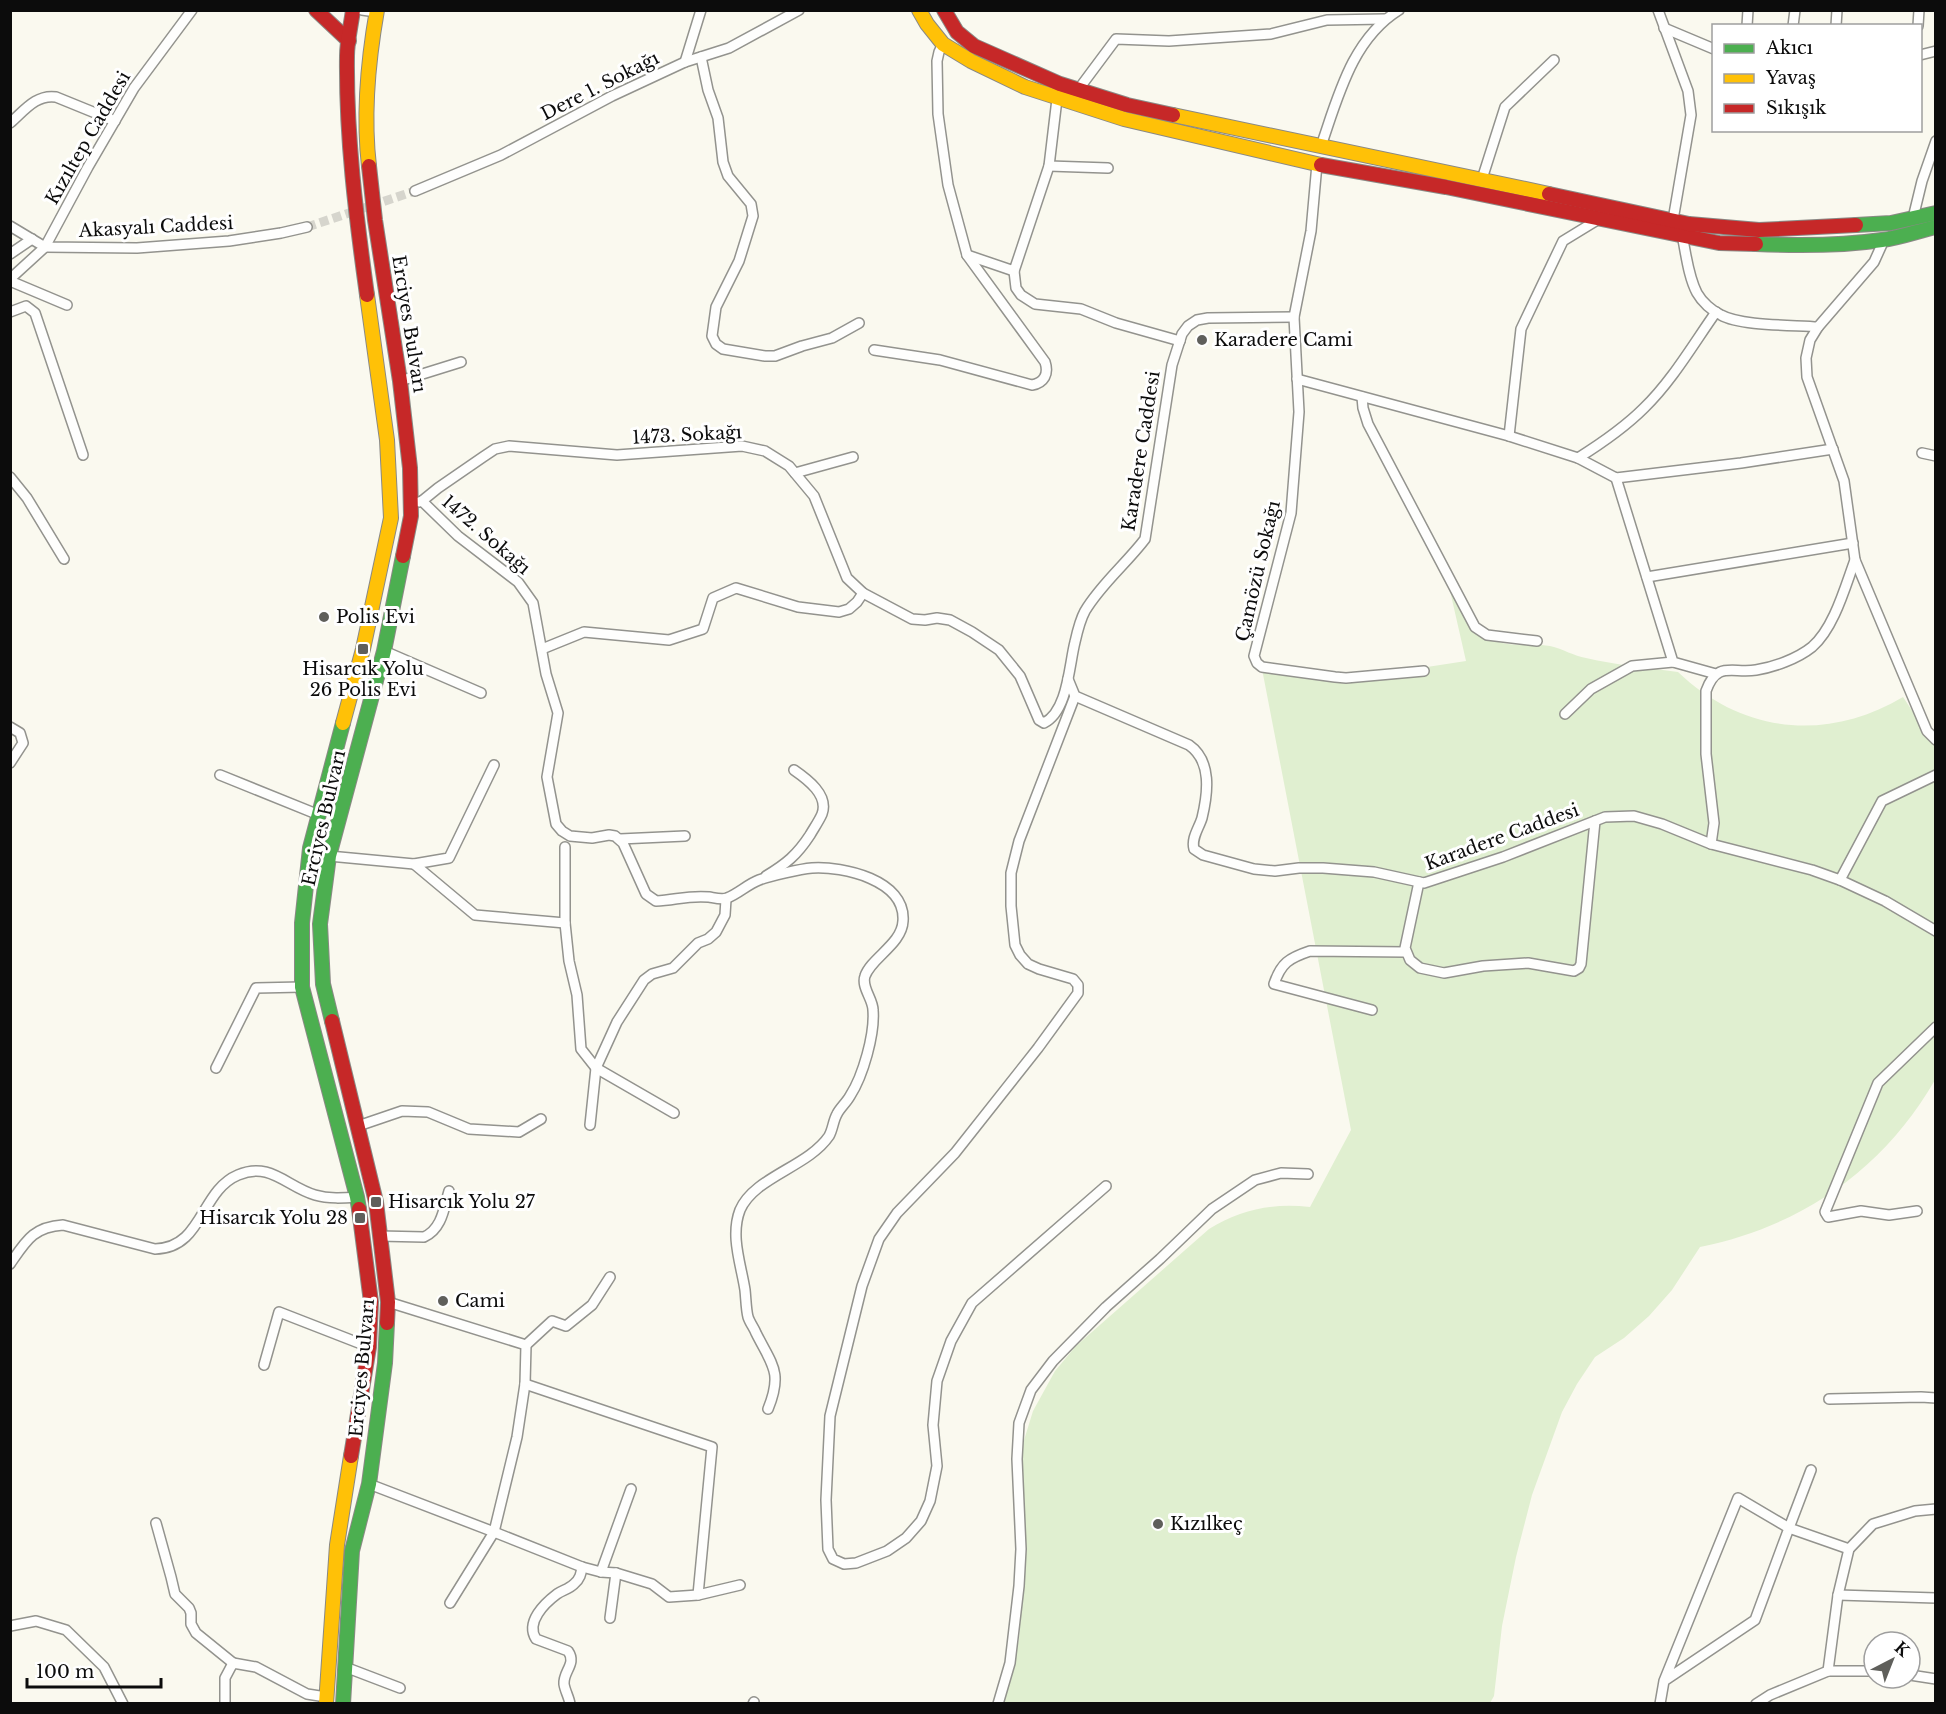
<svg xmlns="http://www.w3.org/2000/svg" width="1946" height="1714" font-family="'Libre Baskerville',serif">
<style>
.grass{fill:#e0efd0}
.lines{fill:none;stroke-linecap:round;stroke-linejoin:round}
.street-tunnel{stroke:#d6d5cd;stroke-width:9;stroke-dasharray:9 4.5;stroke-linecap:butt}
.street-casing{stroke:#93938e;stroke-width:12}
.fast-casing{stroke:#8a8985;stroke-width:16}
.slow-casing{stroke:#8a8985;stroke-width:16}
.jam-casing{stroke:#8a8985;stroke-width:16}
.street{stroke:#fefefd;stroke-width:9}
.fast{stroke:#4caf50;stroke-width:14}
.slow{stroke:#ffc107;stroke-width:14}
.jam{stroke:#c62828;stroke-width:14}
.poi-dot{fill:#5f5f5b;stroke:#fff;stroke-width:2}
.labels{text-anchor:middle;stroke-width:6;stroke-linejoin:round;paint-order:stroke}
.street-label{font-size:18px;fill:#0c0c0c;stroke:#fff}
.poi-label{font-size:18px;fill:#0c0c0c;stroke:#fff;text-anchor:start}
</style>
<rect width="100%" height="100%" fill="#faf9ef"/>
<path class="grass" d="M1448,582L1487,636C1505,650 1529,642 1550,646C1563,649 1574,656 1586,658C1616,665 1648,668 1678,672C1743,734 1827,742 1903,697L1935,745V1080C1883,1170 1802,1226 1700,1247L1672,1290L1649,1316L1624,1338L1595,1357L1577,1384L1562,1412L1532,1495L1516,1557L1502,1626L1494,1696L1490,1703L1000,1704L1012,1672L1019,1639L1023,1583L1024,1520L1021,1450L1033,1411L1055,1371L1076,1346L1209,1229C1241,1209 1273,1203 1310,1207L1351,1130L1262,669L1336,681L1466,661Z"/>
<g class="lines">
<path class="street-tunnel" d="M307,227L415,191"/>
<g class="street-casing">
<g id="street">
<path d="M362,10L376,12"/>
<path d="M1658,10L1688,91L1691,115L1673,220"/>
<path d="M1747,26L1748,10"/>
<path d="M1793,26L1795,10"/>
<path d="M1836,26L1837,10"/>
<path d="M1918,26L1919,10"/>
<path d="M1664,28L1714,49"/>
<path d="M1920,55L1936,51"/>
<path d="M701,57L708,90L718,118L723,162L728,176L751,204L753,216L739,261L716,307L712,336L716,344L723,349L765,356H775L802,346L832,338L859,323"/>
<path d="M685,62L701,10"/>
<path d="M1078,90L1116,39L1169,41L1271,34L1327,20L1385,19"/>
<path d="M10,123C24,111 36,94 56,97L115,121"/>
<path d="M1321,146C1338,97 1352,39 1399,10"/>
<path d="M1317,164L1311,231L1294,317L1299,412L1291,513L1254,656L1257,663L1262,667L1335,677L1346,678L1424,671"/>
<path d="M1049,166L1108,168"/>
<path d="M1482,179L1505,107L1554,60"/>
<path d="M415,191L501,155L612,96L685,62L729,48L799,10"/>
<path d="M1913,218L1922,181L1936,141"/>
<path d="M10,226L45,247L137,248L229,241L281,233L307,227"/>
<path d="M1682,235C1686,253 1688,276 1697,293C1702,302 1712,311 1721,315C1740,326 1794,325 1818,327"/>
<path d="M1884,240L1874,262L1818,327L1810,340L1806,358L1807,377L1844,481L1855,560L1927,731L1936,740"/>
<path d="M10,254L32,239"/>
<path d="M967,255L1014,271L1049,166L1057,99"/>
<path d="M1014,271L1016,288L1021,295L1035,304L1081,309L1116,323L1180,341"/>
<path d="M10,279L45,247L88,167L134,88L192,10"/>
<path d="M10,281L67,305"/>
<path d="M10,312L26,306L35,313L83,455"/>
<path d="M874,350L940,360L1032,385C1044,383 1049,374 1045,362L967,255L948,185L938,114L937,61L939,52L943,44"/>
<path d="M1297,379L1509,436L1578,458L1616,478L1741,463L1833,449"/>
<path d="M400,381L461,362"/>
<path d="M1362,397L1363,408L1368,424L1475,627L1487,635L1537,641"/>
<path d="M1509,436L1521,329L1563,241L1599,219"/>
<path d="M1922,453L1936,456"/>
<path d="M1578,458C1602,443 1624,428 1644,408C1672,381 1694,343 1716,312"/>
<path d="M795,473L853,457"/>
<path d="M10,477L27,498L64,559"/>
<path d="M1616,478L1673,662L1716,674"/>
<path d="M422,501L458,536L518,582L533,603L546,674L558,713L547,777L556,824L562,831L570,836L592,838L609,835L615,836L623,843L646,894L656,901C676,900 688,895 709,897C715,898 722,900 727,898C738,894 748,884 759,880C770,876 800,869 812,868C843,866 906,880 903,921C902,944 871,958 865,976C861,987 873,999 873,1010C875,1034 863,1076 850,1096C846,1103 840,1108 837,1114C833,1121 833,1129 829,1136C808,1167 754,1177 740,1210C730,1236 741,1264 745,1290C746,1299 746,1309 748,1317C750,1323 754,1328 756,1333C772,1365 783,1372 768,1409"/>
<path d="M419,502L422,501L438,488L483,457L495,449L509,446L617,455L742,446L765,451L789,466L814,496L847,578L863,593L912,619L925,620L937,618L950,620L972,632L999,650L1020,676L1039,720L1044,723C1068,711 1069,665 1075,642C1077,633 1080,620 1085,611C1101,584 1126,564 1145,539L1172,365L1182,334L1188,326L1197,320L1208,318L1294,317"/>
<path d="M1647,577L1853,543"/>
<path d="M542,649L584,632L669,640L703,629L713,598L736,588L798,607L839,612L849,609L857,602L863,593"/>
<path d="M384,651L481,693"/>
<path d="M1068,679L1075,696L1189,745C1212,761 1208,793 1202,818C1199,828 1191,838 1194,849L1203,855L1254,869L1275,871L1299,868H1323L1374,872L1424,883L1503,857L1605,817L1634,816L1662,824L1711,844L1812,870L1840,880L1885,901L1936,931"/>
<path d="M1075,696L1019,841L1011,873V906L1015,945L1020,955L1028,964L1039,969L1073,979L1078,985V993L1038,1048L955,1153L897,1213L879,1239L862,1286L830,1416L826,1500L828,1549L833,1559L844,1564L856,1563L887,1551L906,1538L921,1521L930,1501L937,1466L933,1425L937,1381L951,1341L972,1303L1106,1186"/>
<path d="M1565,714L1591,689L1632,666L1673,662"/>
<path d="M10,727L20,733L23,743L10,763"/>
<path d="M220,775L319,815"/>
<path d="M620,839L685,836"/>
<path d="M1711,844L1714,823L1706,754V691C1717,660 1733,674 1756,670C1774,667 1797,659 1812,647C1834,628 1845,587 1855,560"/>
<path d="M565,847V923L569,961L577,995L581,1049L596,1068L674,1113"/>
<path d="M329,856L414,864L449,858L494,765"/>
<path d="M414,864L475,915L565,923"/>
<path d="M766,876C786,864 797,855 810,835C814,828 819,821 822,814C829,795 807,779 794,770"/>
<path d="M1840,880L1882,801L1936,775"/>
<path d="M1419,882L1405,948L1410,960L1420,968L1444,973L1483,966L1528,963L1574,971L1579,968L1581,964L1595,821"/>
<path d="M1372,1010L1274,984C1281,963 1289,958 1310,951L1406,952"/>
<path d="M216,1068L256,988L302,987"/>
<path d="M590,1125L596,1068L617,1022L644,980L652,974L673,968L698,943L708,939L716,932L725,915L726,899"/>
<path d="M358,1126L402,1111L428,1112L469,1129L519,1132L541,1119"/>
<path d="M1917,1211L1889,1215L1861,1211L1828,1217L1825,1212L1878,1083L1936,1027"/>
<path d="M379,1236L424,1237C442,1229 444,1208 449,1191"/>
<path d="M10,1264C26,1241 33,1227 63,1225L155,1249C203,1248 200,1191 238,1175C270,1161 287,1187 315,1195C329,1199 343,1198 357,1197"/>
<path d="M388,1302L526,1345L525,1384L517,1437L494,1532L582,1567L601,1572L616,1573L652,1584L669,1597L698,1595L740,1585"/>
<path d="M526,1345L552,1321L566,1326L592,1305L610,1277"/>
<path d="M264,1365L279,1312L369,1347"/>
<path d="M525,1384L712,1447L698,1595"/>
<path d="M1829,1399L1921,1397L1936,1398"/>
<path d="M1811,1470L1789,1528L1849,1549"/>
<path d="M369,1484L494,1532L450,1603"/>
<path d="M156,1523L171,1577L175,1594L189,1608L191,1613V1624L196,1633L233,1663"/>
<path d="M601,1572L631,1489"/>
<path d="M1838,1595L1936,1598"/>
<path d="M610,1618L616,1573"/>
<path d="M10,1626L36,1621L66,1630L104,1667L123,1704"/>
<path d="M345,1667L400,1688"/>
<path d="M1874,1671H1828L1838,1595L1849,1549L1873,1524L1915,1511L1936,1509"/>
<path d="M1910,1675L1936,1679"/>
<path d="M225,1704V1678L233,1663L256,1667L307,1694L326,1697"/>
<path d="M570,1704C569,1697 565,1691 564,1684C563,1671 577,1664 568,1651L536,1639C525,1622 545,1603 557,1594C563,1590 569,1589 574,1584C580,1579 581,1574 582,1567"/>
<path d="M753,1704L754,1702"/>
<path d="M998,1704L1010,1663L1019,1586L1021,1549L1017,1459L1019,1423L1031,1390L1053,1361L1106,1307L1160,1259L1212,1209L1255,1180L1281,1173L1308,1174"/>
<path d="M1660,1704L1664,1681L1738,1498L1789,1528L1755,1620L1664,1681"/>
<path d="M1756,1704L1770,1695L1828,1671"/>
</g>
</g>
<g class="fast-casing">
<g id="fast">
<path d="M1856,225L1891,223L1936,213"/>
<path d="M1756,244C1798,246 1840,246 1882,240C1900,238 1918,231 1936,227"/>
<path d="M343,723L310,848L302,923V987L357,1197L359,1209"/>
<path d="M332,1021L323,984L320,924L329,856L384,651L403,556"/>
<path d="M343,1704L352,1551L369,1484L385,1363L387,1323"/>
</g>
</g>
<g class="slow-casing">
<g id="slow">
<path d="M919,10L927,24L943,44L971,61L1025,87L1124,119L1321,165"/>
<path d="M1173,115L1549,194"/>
<path d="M369,166C363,115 368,61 377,10"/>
<path d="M343,723L363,649L391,518L387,440L367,295"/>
<path d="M326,1704L337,1545L351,1456"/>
</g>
</g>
<g class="jam-casing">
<g id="jam">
<path d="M316,10L349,41"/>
<path d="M353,10C351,25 347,41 347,56C346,136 356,216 367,295"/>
<path d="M944,10L957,32L974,46L1060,84L1127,105L1173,115"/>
<path d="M1321,165L1446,187L1719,243L1756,244"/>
<path d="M369,166L375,220L400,381L410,468L411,516L403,556"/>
<path d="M1549,194L1689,224L1759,230L1856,225"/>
<path d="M332,1021L376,1202L388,1302L387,1323"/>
<path d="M351,1456L369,1347L371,1302L359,1209"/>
</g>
</g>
<use href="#street" class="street"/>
<use href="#fast" class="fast"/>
<use href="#slow" class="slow"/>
<use href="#jam" class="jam"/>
</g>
<g class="poi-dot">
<circle cx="1202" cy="340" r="6"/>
<circle cx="324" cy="617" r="6"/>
<rect x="357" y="643" width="12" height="12" rx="3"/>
<rect x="370" y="1196" width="12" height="12" rx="3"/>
<rect x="354" y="1212" width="12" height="12" rx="3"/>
<circle cx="443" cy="1301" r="6"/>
<circle cx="1158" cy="1524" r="6"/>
</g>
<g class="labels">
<g class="street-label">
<text transform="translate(600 86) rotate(-27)" y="6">Dere 1. Sokağı</text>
<text transform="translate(88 138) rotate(-60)" y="6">Kızıltep Caddesi</text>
<text transform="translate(156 227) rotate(-3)" y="6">Akasyalı Caddesi</text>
<text transform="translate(409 324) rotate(81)" y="6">Erciyes Bulvarı</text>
<text transform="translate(687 435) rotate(-3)" y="6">1473. Sokağı</text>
<text transform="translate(1141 451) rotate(-81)" y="6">Karadere Caddesi</text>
<text transform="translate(486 535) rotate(41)" y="6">1472. Sokağı</text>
<text transform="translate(1258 571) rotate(-77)" y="6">Çamözü Sokağı</text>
<text transform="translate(324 818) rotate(-77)" y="6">Erciyes Bulvarı</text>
<text transform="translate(1502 837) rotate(-20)" y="6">Karadere Caddesi</text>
<text transform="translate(362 1368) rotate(-85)" y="6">Erciyes Bulvarı</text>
</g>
<g class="poi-label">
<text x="1214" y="346">Karadere Cami</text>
<text x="336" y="623">Polis Evi</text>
<text x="363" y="675" text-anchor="middle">Hisarcık Yolu<tspan x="363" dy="21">26 Polis Evi</tspan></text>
<text x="388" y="1208">Hisarcık Yolu 27</text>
<text x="348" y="1224" text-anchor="end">Hisarcık Yolu 28</text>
<text x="455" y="1307">Cami</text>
<text x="1170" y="1530">Kızılkeç</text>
</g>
</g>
<rect width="1946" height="1714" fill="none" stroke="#0c0c0c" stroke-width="24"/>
<rect x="1712" y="24" width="210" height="108" fill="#ffffff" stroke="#9e9e9e" stroke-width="1.5"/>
<rect x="1724" y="44" width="30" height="9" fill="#4caf50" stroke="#9e9e9e" stroke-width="1.5"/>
<text x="1766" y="54" font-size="18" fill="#0c0c0c">Akıcı</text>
<rect x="1724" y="74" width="30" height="9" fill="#ffc107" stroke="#9e9e9e" stroke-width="1.5"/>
<text x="1766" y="84" font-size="18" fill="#0c0c0c">Yavaş</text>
<rect x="1724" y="104" width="30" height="9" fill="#c62828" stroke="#9e9e9e" stroke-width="1.5"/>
<text x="1766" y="114" font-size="18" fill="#0c0c0c">Sıkışık</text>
<g transform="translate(1892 1660) rotate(42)"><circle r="28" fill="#ffffff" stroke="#9e9e9e" stroke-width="1.5"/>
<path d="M0-4.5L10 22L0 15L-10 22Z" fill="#5f5f5b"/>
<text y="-9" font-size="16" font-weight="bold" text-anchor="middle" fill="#0c0c0c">K</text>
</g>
<path d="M27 1678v9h134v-9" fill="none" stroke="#0c0c0c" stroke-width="3"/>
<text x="36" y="1678" font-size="18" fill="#0c0c0c" stroke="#ffffff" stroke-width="4.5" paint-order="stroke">100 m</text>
</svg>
